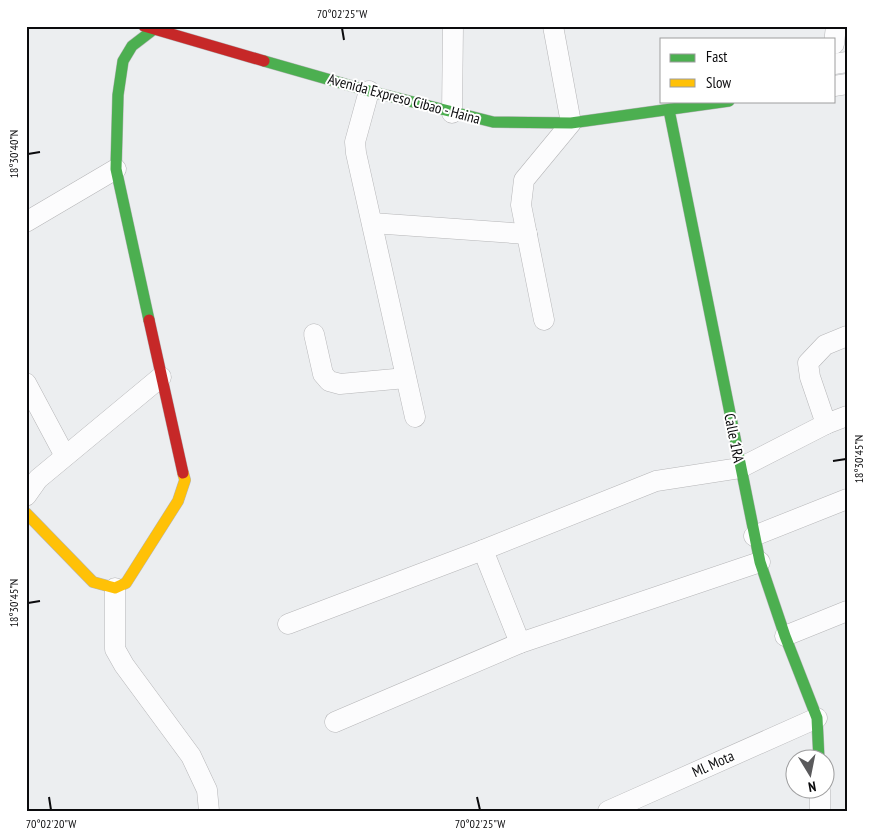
<svg xmlns="http://www.w3.org/2000/svg" width="873" height="837" font-family="'PT Sans Narrow',sans-serif">
<style>
.lines{fill:none;stroke-linecap:round;stroke-linejoin:round}
.street-casing{stroke:#b6b6b8;stroke-width:21}
.fast-casing{stroke:#b6b6b8;stroke-width:12}
.slow-casing{stroke:#b6b6b8;stroke-width:12}
.jam-casing{stroke:#b6b6b8;stroke-width:12}
.street{stroke:#fcfcfd;stroke-width:20}
.fast{stroke:#4caf50;stroke-width:11}
.slow{stroke:#ffc107;stroke-width:11}
.jam{stroke:#c62828;stroke-width:11}
.ticks{fill:none;stroke:#0b0b0d;stroke-width:2}
.labels{text-anchor:middle;stroke-width:4;stroke-linejoin:round;paint-order:stroke}
.street-label{font-size:15px;fill:#0b0b0d;stroke:#fff}
.neatline{fill:none;stroke:#0b0b0d;stroke-width:2}
.ticks-label{font-size:12px;text-anchor:middle;fill:#0b0b0d}
</style>
<rect width="100%" height="100%" fill="#eceef0"/>
<g class="lines">
<g class="street-casing">
<g id="street">
<path d="M834,44L836,26"/>
<path d="M834,64L847,62"/>
<path d="M834,86L847,84"/>
<path d="M369,91L355,142L356,153L415,417"/>
<path d="M452,113L453,26"/>
<path d="M26,222L116,169"/>
<path d="M372,223L527,234"/>
<path d="M544,320L521,205L524,180L571,123L553,26"/>
<path d="M314,334L323,374L329,381L340,384L406,378"/>
<path d="M26,383L65,456"/>
<path d="M826,424L810,377L808,363L825,345L847,336"/>
<path d="M26,496L38,479L161,377"/>
<path d="M754,536L847,499"/>
<path d="M483,550L520,643"/>
<path d="M115,588V649L124,665L191,756L207,790L209,811"/>
<path d="M288,624L483,550L656,481L740,468L826,424L847,416"/>
<path d="M785,636L847,611"/>
<path d="M335,722L520,643L760,562"/>
<path d="M820,790V811"/>
<path d="M608,811L817,718"/>
</g>
</g>
<g class="fast-casing">
<g id="fast">
<path d="M264,61L369,91L493,122L571,123L729,101"/>
<path d="M669,110L760,562L785,636L817,718L819,760"/>
<path d="M149,320L116,169L118,95L123,61L132,46L158,26"/>
</g>
</g>
<g class="slow-casing">
<path id="slow" d="M26,513L93,582L115,588L126,583L178,501L185,480L183,473"/>
</g>
<g class="jam-casing">
<g id="jam">
<path d="M144,26L264,61"/>
<path d="M149,320L183,473"/>
</g>
</g>
<use href="#street" class="street"/>
<use href="#fast" class="fast"/>
<use href="#slow" class="slow"/>
<use href="#jam" class="jam"/>
</g>
<path class="ticks" d="M342,28L344,40M28,154L40,152M833,461L846,459M28,603L40,601M49,797L51,810M477,797L480,810"/>
<g class="labels">
<g class="street-label">
<text transform="translate(404 99) rotate(15)" y="5">Avenida Expreso Cibao - Haina</text>
<text transform="translate(734 438) rotate(79)" y="5">Calle 1RA</text>
<text transform="translate(713 764) rotate(-24)" y="5">Ml. Mota</text>
</g>
</g>
<rect width="873" height="837" fill="none" stroke="#ffffff" stroke-width="55"/>
<rect x="660" y="38" width="175" height="65" fill="#ffffff" stroke="#9d9d9e"/>
<rect x="670" y="54" width="25" height="8" fill="#4caf50" stroke="#9d9d9e"/>
<text x="706" y="62" font-size="15" fill="#0b0b0d">Fast</text>
<rect x="670" y="79" width="25" height="8" fill="#ffc107" stroke="#9d9d9e"/>
<text x="706" y="88" font-size="15" fill="#0b0b0d">Slow</text>
<g transform="translate(810 774) rotate(170)"><circle r="24" fill="#ffffff" stroke="#9d9d9e"/>
<path d="M0-4L9 19L0 12L-9 19Z" fill="#5a5a5c"/>
<text y="-8" font-size="14" font-weight="bold" text-anchor="middle" fill="#0b0b0d">N</text>
</g>
<rect x="28" y="28" width="818" height="782" class="neatline"/>
<g class="ticks-label">
<text x="342" y="18">70°02'25"W</text>
<text transform="translate(14 154) rotate(-90)" y="4">18°30'40"N</text>
<text transform="translate(859 459) rotate(-90)" y="4">18°30'45"N</text>
<text transform="translate(14 603) rotate(-90)" y="4">18°30'45"N</text>
<text x="51" y="828">70°02'20"W</text>
<text x="480" y="828">70°02'25"W</text>
</g>
</svg>
